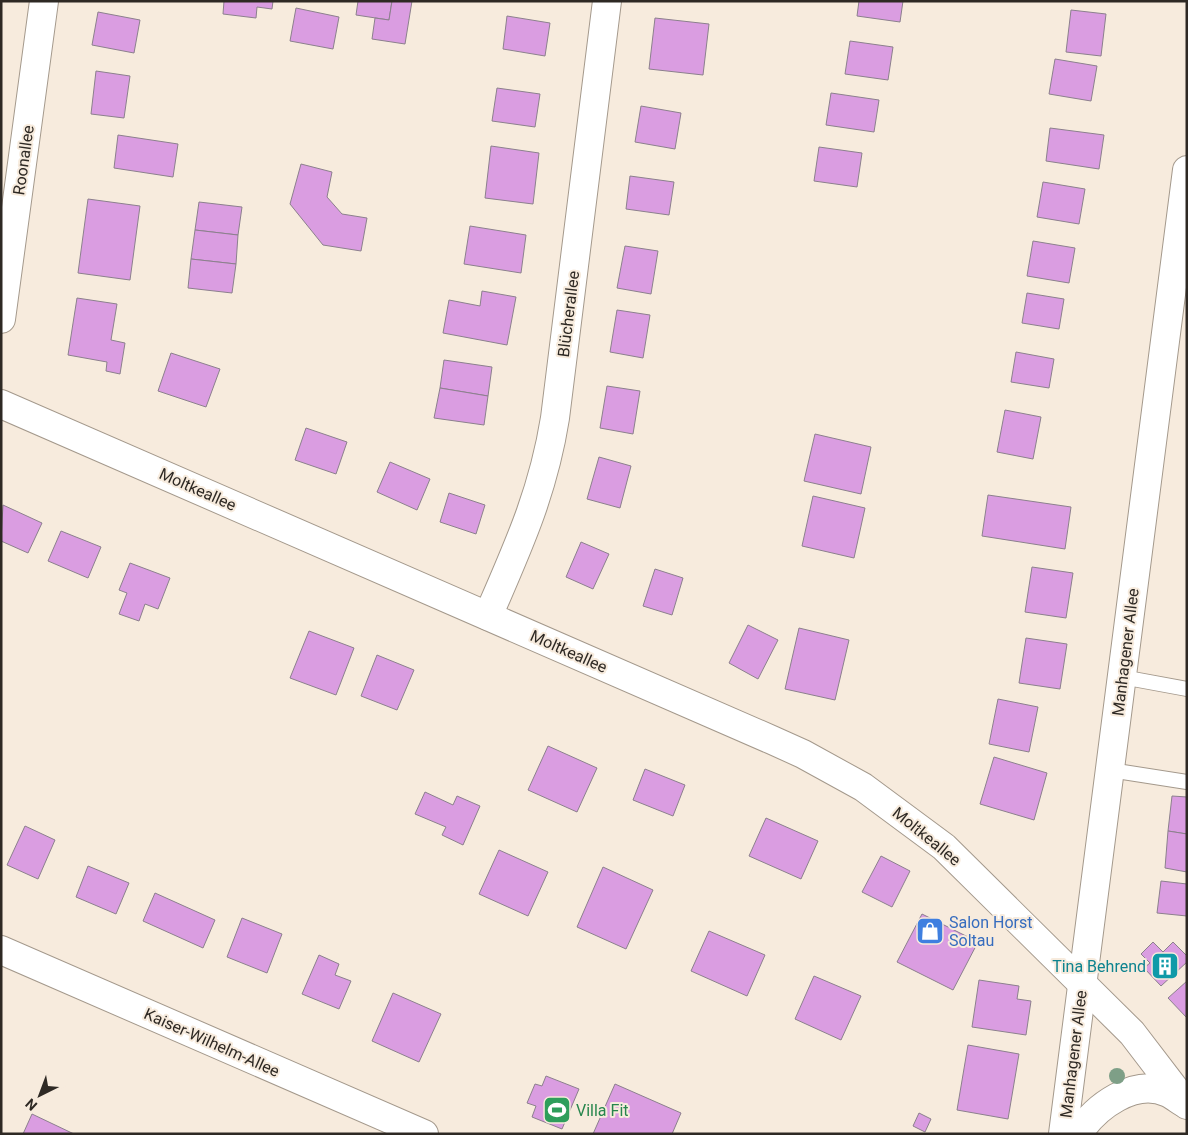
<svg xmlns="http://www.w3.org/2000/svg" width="1188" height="1135" font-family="Roboto,sans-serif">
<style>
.building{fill:#da9de1;stroke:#8c808d}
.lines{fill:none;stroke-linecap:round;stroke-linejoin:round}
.lane-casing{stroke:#a4998c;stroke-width:16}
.street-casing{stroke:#a4998c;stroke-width:30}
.secondary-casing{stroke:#a4998c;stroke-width:30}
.lane{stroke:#fff;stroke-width:14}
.street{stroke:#fff;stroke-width:28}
.secondary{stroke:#fff;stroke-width:28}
.tree{fill:#7e9f87}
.labels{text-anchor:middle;stroke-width:4;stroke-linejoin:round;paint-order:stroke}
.street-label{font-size:16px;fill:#2e2924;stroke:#f7ebdd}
.shop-label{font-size:16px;fill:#366cbe;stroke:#f7ebdd;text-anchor:start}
.culture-label{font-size:16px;fill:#0d838f;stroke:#f7ebdd;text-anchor:end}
.leisure-label{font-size:16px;fill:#27864d;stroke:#f7ebdd;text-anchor:start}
</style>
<rect width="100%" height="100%" fill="#f7ebdd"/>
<g class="building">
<path d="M224,1H273L272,9L257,7L256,18L223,14Z"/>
<path d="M358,1H392L389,20L356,15Z"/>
<path d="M392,1H412L405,44L372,39L375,18L389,20Z"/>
<path d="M859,1H903L900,22L857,16Z"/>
<path d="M296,8L339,17L333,49L290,41Z"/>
<path d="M1071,10L1106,14L1101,56L1066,52Z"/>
<path d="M98,12L140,20L134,53L92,45Z"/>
<path d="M507,16L550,23L545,56L503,49Z"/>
<path d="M655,18L709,24L703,75L649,69Z"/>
<path d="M850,41L893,47L888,80L845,74Z"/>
<path d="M1055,59L1097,66L1091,101L1049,94Z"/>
<path d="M96,71L130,76L124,118L91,114Z"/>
<path d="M497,88L540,94L535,127L492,121Z"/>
<path d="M831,93L879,100L874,132L826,125Z"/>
<path d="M641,106L681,113L675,149L635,142Z"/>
<path d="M1050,128L1104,135L1099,169L1046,161Z"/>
<path d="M118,135L178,144L173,177L114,168Z"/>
<path d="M491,146L539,153L533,204L485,198Z"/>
<path d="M819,147L862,153L857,187L814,181Z"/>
<path d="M301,164L332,172L327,197L342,214L367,218L361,251L323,245L290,204Z"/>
<path d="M630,176L674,182L669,215L626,209Z"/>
<path d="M1043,182L1085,189L1079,224L1037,217Z"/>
<path d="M88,199L140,206L130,280L78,273Z"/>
<path d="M199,202L242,207L238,235L195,230Z"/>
<path d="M470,226L526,235L521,273L464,264Z"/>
<path d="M195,230L238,235L236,264L191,259Z"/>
<path d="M1033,241L1075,248L1069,283L1027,276Z"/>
<path d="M625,246L658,251L651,294L617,288Z"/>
<path d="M191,259L236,264L232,293L188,288Z"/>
<path d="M482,291L516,297L507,345L443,333L449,300L480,306Z"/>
<path d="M1027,293L1064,299L1059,329L1022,323Z"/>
<path d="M77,298L117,304L111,340L125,343L120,374L106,371L107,362L68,355Z"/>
<path d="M617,310L650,315L643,358L610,352Z"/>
<path d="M1016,352L1054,359L1049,388L1011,382Z"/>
<path d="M171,353L220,369L206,407L158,391Z"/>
<path d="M444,360L492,367L488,396L440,388Z"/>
<path d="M607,386L640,391L633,434L600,428Z"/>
<path d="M440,388L488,396L484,425L434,418Z"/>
<path d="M1005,410L1041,417L1033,459L997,452Z"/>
<path d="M306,428L347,442L336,474L295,460Z"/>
<path d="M815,434L871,447L861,494L804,481Z"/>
<path d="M599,457L631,466L620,508L587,499Z"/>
<path d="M390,462L430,479L417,510L377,492Z"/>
<path d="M449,493L485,505L476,534L440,522Z"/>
<path d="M988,495L1071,507L1065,549L982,536Z"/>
<path d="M813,496L865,508L854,558L802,546Z"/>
<path d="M3,505L42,523L28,553L1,541Z"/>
<path d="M61,531L101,547L88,578L48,561Z"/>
<path d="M581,542L609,554L593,589L566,577Z"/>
<path d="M130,563L170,578L158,609L145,604L139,621L119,614L127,593L119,590Z"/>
<path d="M1032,567L1073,573L1066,618L1025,612Z"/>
<path d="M655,569L683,578L672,615L643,606Z"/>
<path d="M748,625L778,640L758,679L729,663Z"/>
<path d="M799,628L849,640L835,700L785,689Z"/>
<path d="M309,631L354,648L336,695L290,678Z"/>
<path d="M1026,638L1067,644L1060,689L1019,683Z"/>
<path d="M377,655L414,670L397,710L361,696Z"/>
<path d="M998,699L1038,707L1029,752L989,744Z"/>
<path d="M548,746L597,768L577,812L528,790Z"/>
<path d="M994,757L1047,773L1034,820L980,804Z"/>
<path d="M645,769L685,785L673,816L633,800Z"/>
<path d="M425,792L453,805L457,796L480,806L463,845L442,835L446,827L415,814Z"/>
<path d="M1172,796L1187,797V834L1168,831Z"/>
<path d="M766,818L818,841L801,879L749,856Z"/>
<path d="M25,826L55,840L38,879L7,865Z"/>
<path d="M1168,831L1187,834V872L1165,868Z"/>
<path d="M499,850L548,872L528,916L479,894Z"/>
<path d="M881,856L910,871L892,907L862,892Z"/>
<path d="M88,866L129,883L116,914L76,897Z"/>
<path d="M603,867L653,890L626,949L577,927Z"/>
<path d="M1161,881L1187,884V916L1157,913Z"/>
<path d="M155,893L215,920L203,948L143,921Z"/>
<path d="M922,914L978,942L953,990L897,962Z"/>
<path d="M242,918L282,934L267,973L227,957Z"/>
<path d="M709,931L765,955L747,996L691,971Z"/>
<path d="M1153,942L1163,952L1173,942L1187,956V962L1161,986L1144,968L1150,963L1141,954Z"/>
<path d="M319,955L339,964L335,975L351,981L339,1009L302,994Z"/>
<path d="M814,976L861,996L841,1040L795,1019Z"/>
<path d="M979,980L1019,986L1017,999L1031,1001L1026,1035L972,1027Z"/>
<path d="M1187,981V1018L1168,998Z"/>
<path d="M393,993L441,1014L419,1062L372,1041Z"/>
<path d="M968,1045L1019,1054L1008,1119L957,1110Z"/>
<path d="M546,1076L579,1089L562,1129L532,1117L536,1106L527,1103L535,1084L542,1086Z"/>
<path d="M615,1084L681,1113L672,1134H593Z"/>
<path d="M919,1113L931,1119L925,1132L913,1126Z"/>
<path d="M32,1114L74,1134H23Z"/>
</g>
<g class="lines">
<g class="lane-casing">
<g id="lane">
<path d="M1122,677L1187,689"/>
<path d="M1110,770L1187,782"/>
</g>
</g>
<g class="street-casing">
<g id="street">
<path d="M1,319L44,1"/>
<path d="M1,404L772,740L803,754L863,787L944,847L1132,1033L1187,1105"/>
<path d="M488,616C518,547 543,493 555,418L607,1"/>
<path d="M1,950L424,1134"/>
<path d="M1078,1134C1095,1107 1135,1077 1168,1093C1174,1096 1179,1100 1184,1103"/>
</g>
</g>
<g class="secondary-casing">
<path id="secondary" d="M1063,1134L1187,170"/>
</g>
<use href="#lane" class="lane"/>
<use href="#street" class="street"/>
<use href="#secondary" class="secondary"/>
</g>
<circle class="tree" cx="1117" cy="1076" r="8"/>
<defs>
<g id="shop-square" transform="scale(1.4375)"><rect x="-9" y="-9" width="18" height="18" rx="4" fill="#3f7fe0" stroke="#f7ebdd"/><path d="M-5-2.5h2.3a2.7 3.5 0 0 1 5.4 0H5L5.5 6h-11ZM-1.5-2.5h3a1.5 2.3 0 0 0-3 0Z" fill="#fff"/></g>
<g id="building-square" transform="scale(1.4375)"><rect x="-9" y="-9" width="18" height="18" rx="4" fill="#0f9aa8" stroke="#f7ebdd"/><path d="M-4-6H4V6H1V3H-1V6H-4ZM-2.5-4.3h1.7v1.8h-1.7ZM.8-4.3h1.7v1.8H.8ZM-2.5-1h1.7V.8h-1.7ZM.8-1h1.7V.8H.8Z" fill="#fff"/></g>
<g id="stadium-square" transform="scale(1.4375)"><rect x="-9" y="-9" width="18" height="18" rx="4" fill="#2e9e5b" stroke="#f7ebdd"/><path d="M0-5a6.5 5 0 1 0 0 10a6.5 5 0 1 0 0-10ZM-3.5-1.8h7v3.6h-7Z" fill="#fff"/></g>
</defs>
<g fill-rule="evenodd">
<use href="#shop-square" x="930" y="931"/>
<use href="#building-square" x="1165" y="966"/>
<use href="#stadium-square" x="557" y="1110"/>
</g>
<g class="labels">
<g class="street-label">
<text transform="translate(23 160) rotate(-82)" y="6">Roonallee</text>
<text transform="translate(568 314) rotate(-83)" y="6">Blücherallee</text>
<text transform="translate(198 489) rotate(24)" y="6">Moltkeallee</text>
<text transform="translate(569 651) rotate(24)" y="6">Moltkeallee</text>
<text transform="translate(1125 652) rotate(-83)" y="6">Manhagener Allee</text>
<text transform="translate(927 836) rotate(39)" y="6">Moltkeallee</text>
<text transform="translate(212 1042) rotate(24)" y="6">Kaiser-Wilhelm-Allee</text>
<text transform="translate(1073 1054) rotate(-83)" y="6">Manhagener Allee</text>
</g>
<g class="shop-label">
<text x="949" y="928">Salon Horst<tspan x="949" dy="18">Soltau</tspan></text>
</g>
<g class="culture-label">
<text x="1146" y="972">Tina Behrend</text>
</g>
<g class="leisure-label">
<text x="576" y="1116">Villa Fit</text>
</g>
</g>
<rect width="1188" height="1135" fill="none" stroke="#2e2924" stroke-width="5"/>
<g transform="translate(40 1095) rotate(222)" stroke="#f7ebdd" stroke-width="4" paint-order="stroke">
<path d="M0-4L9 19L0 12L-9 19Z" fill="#2e2924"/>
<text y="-8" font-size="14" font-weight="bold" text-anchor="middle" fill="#2e2924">N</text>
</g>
</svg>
